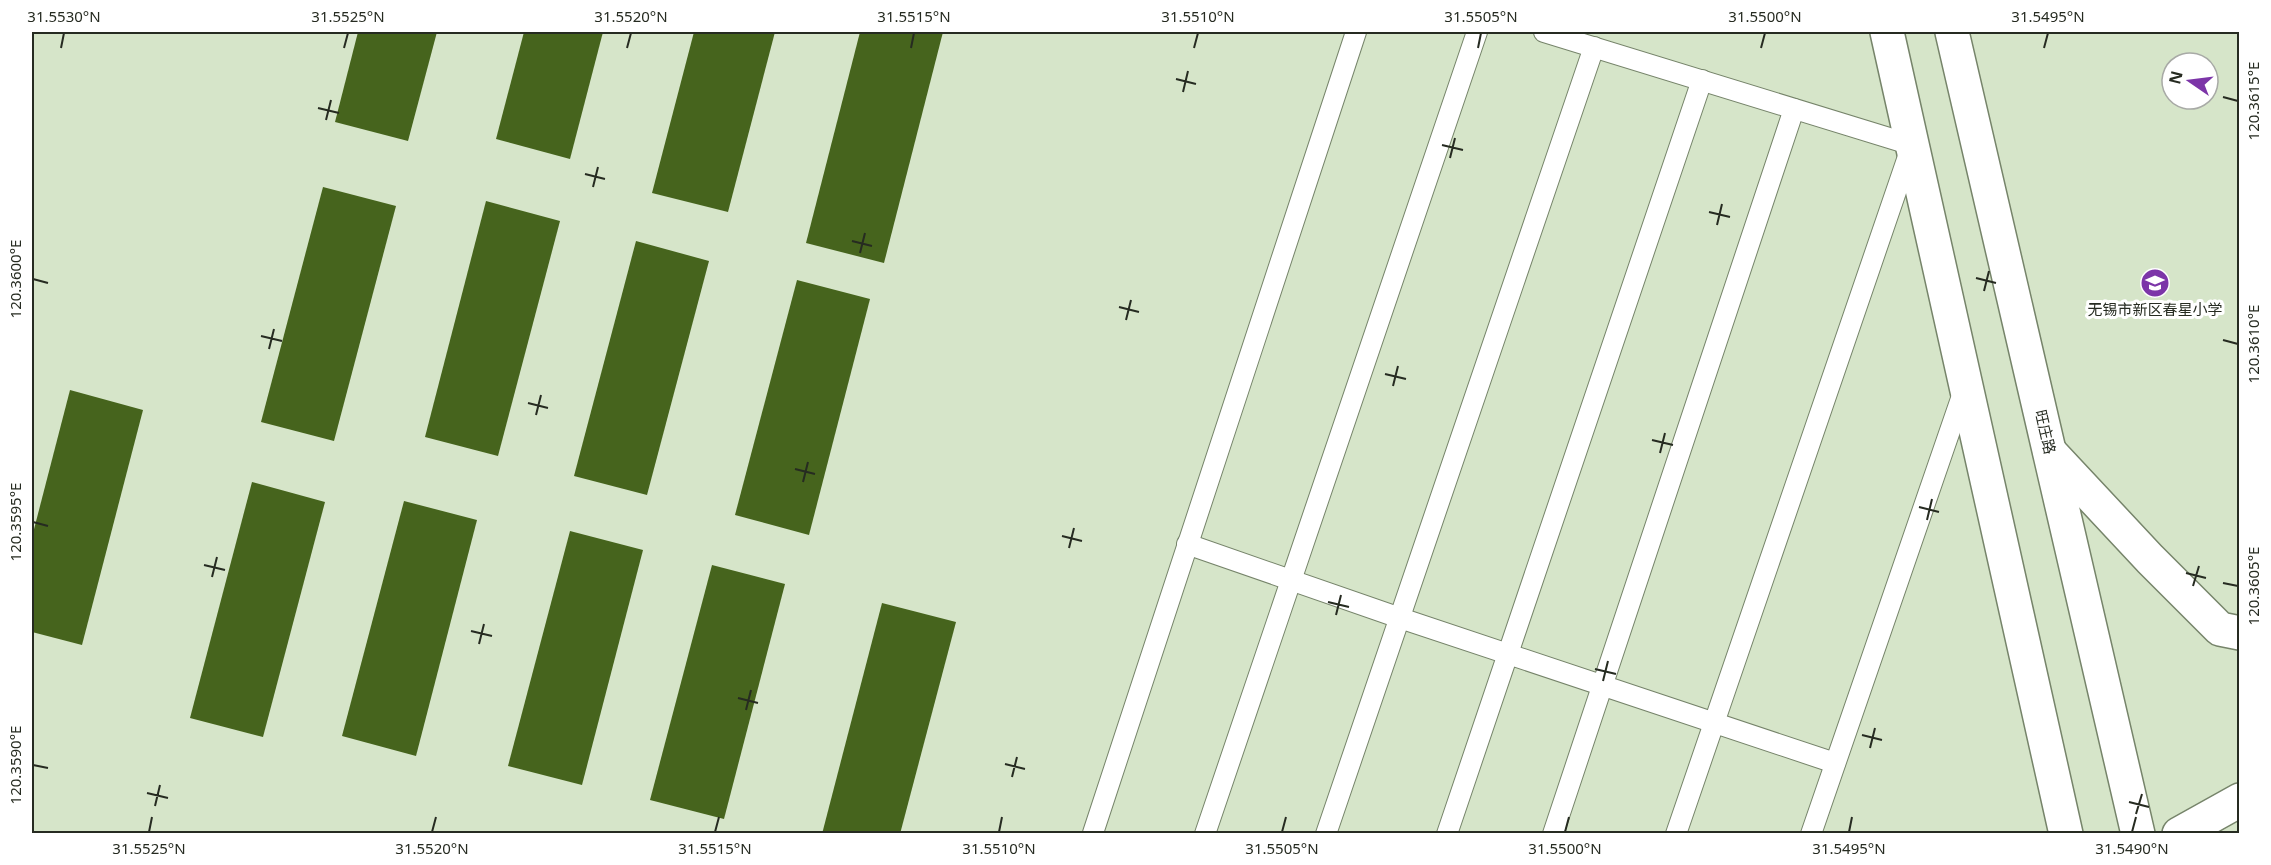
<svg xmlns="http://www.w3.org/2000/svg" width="2271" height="865" font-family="'Noto Sans','Noto Sans SC',sans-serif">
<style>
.building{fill:#46641d}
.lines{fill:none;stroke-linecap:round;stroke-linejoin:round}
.service-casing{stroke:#76846a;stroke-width:22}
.primary-casing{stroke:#76846a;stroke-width:36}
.service{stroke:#fff;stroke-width:20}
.primary{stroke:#fff;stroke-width:33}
.ticks{fill:none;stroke:#262b21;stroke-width:2}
.labels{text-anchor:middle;stroke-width:6;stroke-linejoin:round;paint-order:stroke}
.poi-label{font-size:15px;fill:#262b21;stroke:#fff}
.street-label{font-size:15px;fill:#262b21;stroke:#fff}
.neatline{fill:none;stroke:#262b21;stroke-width:2}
.ticks-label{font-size:15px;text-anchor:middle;fill:#262b21}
</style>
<rect width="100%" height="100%" fill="#d6e5c9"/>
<g class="building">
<path d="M358,32H437L408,141L335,122Z"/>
<path d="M524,32H603L570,159L496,139Z"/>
<path d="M694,32H775L728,212L652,193Z"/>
<path d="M860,32H943L884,263L806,243Z"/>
<path d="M323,187L396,206L334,441L261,422Z"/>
<path d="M486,201L560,221L498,456L425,437Z"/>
<path d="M636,241L709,261L647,495L574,476Z"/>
<path d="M797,280L870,299L809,535L735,515Z"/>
<path d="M70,390L143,410L82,645L32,632V537Z"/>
<path d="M252,482L325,502L263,737L190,718Z"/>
<path d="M404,501L477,520L416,756L342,736Z"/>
<path d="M570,531L643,550L582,785L508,766Z"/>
<path d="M712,565L785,584L724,819L650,800Z"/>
<path d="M882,603L956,622L900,834H822Z"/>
</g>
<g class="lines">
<g class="service-casing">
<g id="service">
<path d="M1544,32L1912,145L1676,834"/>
<path d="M1187,544L1400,618L1835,763"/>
<path d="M1093,833L1356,32"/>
<path d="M1205,834L1477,32"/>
<path d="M1326,834L1594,47"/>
<path d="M1447,834L1702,80"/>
<path d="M1553,834L1794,109"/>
<path d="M1811,834L1964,390"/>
</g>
</g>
<g class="primary-casing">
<g id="primary">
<path d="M1887,32L2066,834"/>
<path d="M1952,32L2138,834"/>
<path d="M2050,452L2150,559L2220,629L2240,633"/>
<path d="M2179,834L2240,800"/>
</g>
</g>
<use href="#service" class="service"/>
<use href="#primary" class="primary"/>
</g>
<path class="ticks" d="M61,48L64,33M344,48L348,33M627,48L631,33M911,48L914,33M1194,48L1198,33M1478,48L1481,33M1761,48L1765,33M2044,48L2048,33M1176,79L1196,84M1183,92L1188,71M2223,97L2238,101M318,108L339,113M326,120L331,100M1442,145L1463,150M1450,158L1455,138M585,174L605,179M593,187L598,167M1709,212L1730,217M1717,225L1722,204M852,241L872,246M860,253L865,233M1976,278L1996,283M33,279L48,283M1984,291L1989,271M1119,307L1139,312M1126,320L1131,300M261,336L282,341M2223,340L2238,344M269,349L274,329M1385,374L1406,379M1393,386L1398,366M528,403L548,408M536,415L541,395M1652,440L1673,445M1660,453L1665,433M795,469L815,474M803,482L808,462M1919,507L1939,512M1927,520L1932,499M33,522L48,526M1062,536L1082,541M1069,548L1074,528M204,565L225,570M2186,573L2206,578M212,577L217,557M2223,583L2238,586M2193,586L2199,566M1328,602L1349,607M1336,615L1341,595M471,631L492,636M479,644L484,624M1595,669L1616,674M1603,681L1608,661M738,698L758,703M746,710L751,690M1862,735L1882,740M1870,748L1875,728M1005,764L1025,769M33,765L48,768M1012,777L1017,757M147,793L168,798M2129,802L2149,807M155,806L160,785M2136,814L2142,794M149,832L152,817M432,832L436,817M715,832L719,817M999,832L1002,817M1282,832L1286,817M1565,832L1569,817M1849,832L1852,817M2132,832L2136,817"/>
<defs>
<g id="school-disc" transform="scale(1.5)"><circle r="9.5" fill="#7c35a8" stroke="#fff"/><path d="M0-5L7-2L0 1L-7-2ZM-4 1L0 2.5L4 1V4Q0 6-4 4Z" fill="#fff"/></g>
</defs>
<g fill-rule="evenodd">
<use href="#school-disc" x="2155" y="283"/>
</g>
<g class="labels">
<g class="poi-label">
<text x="2155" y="315">无锡市新区春星小学</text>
</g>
<g class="street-label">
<text transform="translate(2045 432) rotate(77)" y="5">旺庄路</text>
</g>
</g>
<rect width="2271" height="865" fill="none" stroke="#ffffff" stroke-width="66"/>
<g transform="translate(2190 81) rotate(284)"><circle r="28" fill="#ffffff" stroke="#a8aaa6" stroke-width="1.5"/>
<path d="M0-4.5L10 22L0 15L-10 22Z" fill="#7c35a8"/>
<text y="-9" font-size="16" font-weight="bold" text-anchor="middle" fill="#262b21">N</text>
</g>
<rect x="33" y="33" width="2205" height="799" class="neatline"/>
<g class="ticks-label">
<text x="64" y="22">31.5530°N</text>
<text x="348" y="22">31.5525°N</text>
<text x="631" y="22">31.5520°N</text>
<text x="914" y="22">31.5515°N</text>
<text x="1198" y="22">31.5510°N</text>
<text x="1481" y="22">31.5505°N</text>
<text x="1765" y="22">31.5500°N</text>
<text x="2048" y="22">31.5495°N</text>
<text transform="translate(2254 101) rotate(-90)" y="5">120.3615°E</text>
<text transform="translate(16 279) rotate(-90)" y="5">120.3600°E</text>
<text transform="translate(2254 344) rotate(-90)" y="5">120.3610°E</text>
<text transform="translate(16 522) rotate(-90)" y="5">120.3595°E</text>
<text transform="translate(2254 586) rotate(-90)" y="5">120.3605°E</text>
<text transform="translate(16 765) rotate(-90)" y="5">120.3590°E</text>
<text x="149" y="854">31.5525°N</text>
<text x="432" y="854">31.5520°N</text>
<text x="715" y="854">31.5515°N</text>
<text x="999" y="854">31.5510°N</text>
<text x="1282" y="854">31.5505°N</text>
<text x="1565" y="854">31.5500°N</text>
<text x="1849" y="854">31.5495°N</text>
<text x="2132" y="854">31.5490°N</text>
</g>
</svg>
